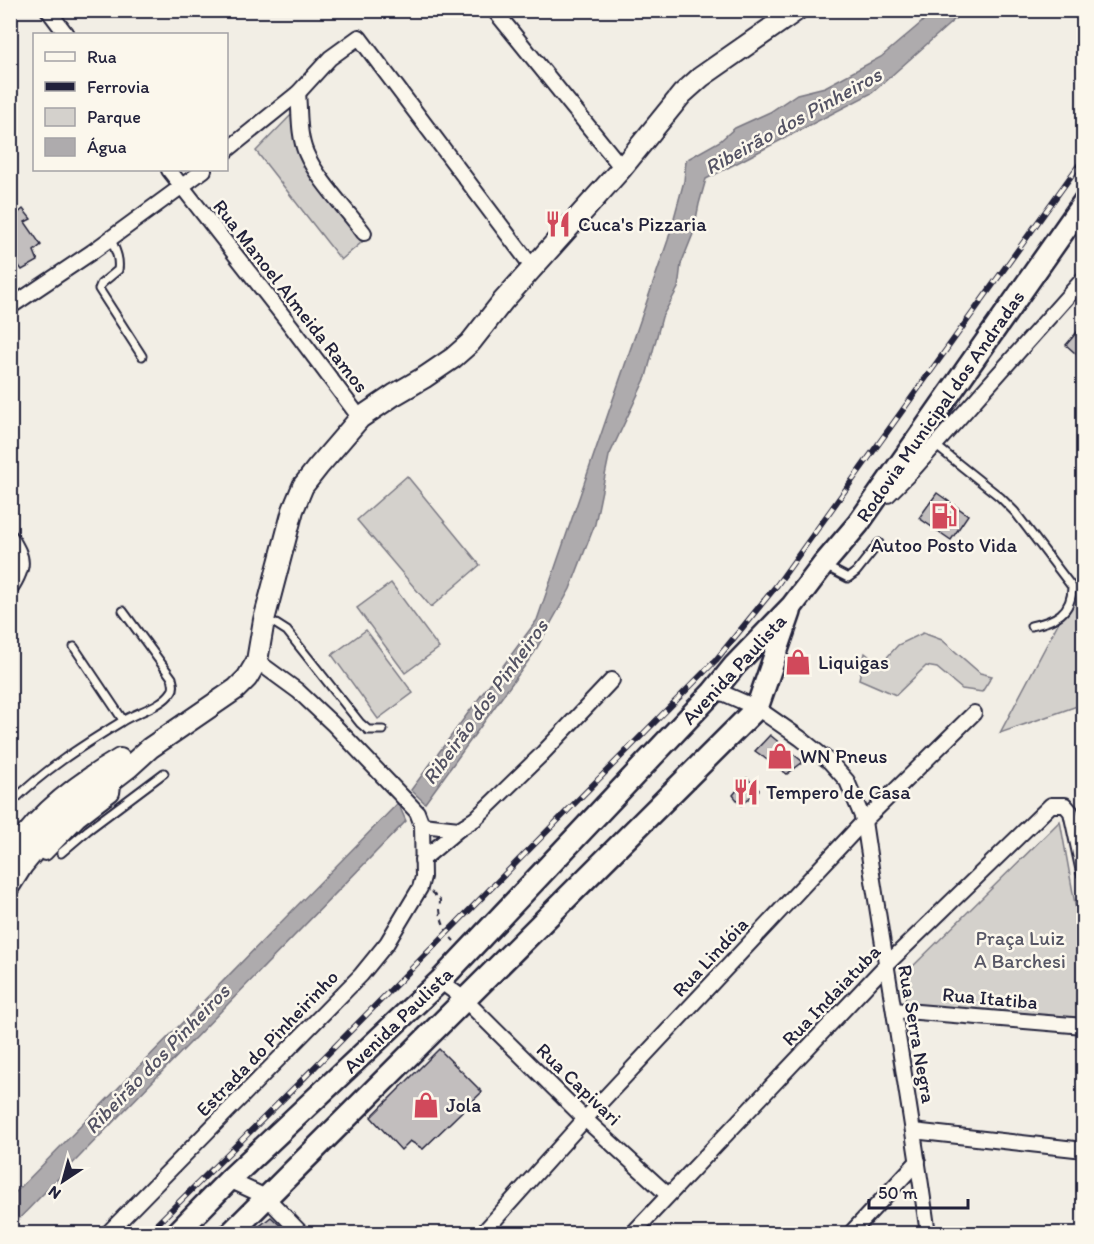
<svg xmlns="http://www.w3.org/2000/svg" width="1094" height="1244" font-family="Itim,sans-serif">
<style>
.green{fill:#d4d1cc;stroke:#7b7a84;stroke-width:1.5}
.water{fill:#aeabad;stroke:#76747f;stroke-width:1.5}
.building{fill:#c2bebe;stroke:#22223b;stroke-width:1.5}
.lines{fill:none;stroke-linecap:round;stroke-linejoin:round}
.lane-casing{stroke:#22223b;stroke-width:11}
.street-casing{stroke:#22223b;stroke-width:18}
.secondary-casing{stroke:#22223b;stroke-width:24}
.primary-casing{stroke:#22223b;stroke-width:26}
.path{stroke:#22223b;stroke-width:2;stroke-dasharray:6 4.5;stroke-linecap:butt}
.lane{stroke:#fbf7ec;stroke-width:7}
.street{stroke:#fbf7ec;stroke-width:14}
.secondary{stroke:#fbf7ec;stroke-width:20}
.primary{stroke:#fbf7ec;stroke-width:21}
.rail-casing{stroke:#22223b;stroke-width:6}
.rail{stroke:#fbf7ec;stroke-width:4;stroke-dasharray:11;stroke-linecap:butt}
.labels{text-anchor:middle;stroke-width:5;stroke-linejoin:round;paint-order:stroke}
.poi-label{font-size:20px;fill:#22223b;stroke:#fbf7ec;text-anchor:start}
.street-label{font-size:20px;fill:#22223b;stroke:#fbf7ec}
.park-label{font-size:20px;fill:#575766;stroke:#fbf7ec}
.water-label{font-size:21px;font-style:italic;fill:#535263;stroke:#fbf7ec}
</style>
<rect width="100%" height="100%" fill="#f2eee5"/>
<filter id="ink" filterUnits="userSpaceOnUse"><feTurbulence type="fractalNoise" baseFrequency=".0167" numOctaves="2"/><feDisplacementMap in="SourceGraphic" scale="12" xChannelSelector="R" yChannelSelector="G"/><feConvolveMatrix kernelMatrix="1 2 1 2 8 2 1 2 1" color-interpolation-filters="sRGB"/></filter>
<g filter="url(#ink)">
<g class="green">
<path d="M293,113L300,154L362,242L341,260L256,151Z"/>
<path d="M407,476L480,565L431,607L357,520Z"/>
<path d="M1083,576V704L1000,733Z"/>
<path d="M391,583L439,648L405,673L357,608Z"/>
<path d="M366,630L413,693L378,719L332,655Z"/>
<path d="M923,633L942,640L980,673L992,676L982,692L962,689L937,668L926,666L896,695L859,679L865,653L880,665L898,645Z"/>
<path d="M1060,821L1083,948V1018L906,1004L903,976Z"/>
</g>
<g class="water">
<path d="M933,10L964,11L872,93L706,179L699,204L693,234L681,264L678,288L662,317L646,377L609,456L595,524L570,589L534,653L425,803L411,790L537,620L668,240L684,181L686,160L720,141L735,128L770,112L797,94L825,87L881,57L921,23Z"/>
<path d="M398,803L406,821L11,1227V1197Z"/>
</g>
<g class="building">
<path d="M10,208L16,215L23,209L31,219L25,222L41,245L34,251L38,261L22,270L10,254Z"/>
<path d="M1083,325V360L1066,345Z"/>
<path d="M937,493L968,515L951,540L919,518Z"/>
<path d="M770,735L803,762L787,774L755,751Z"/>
<path d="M747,778L759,790L741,805L733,795Z"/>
<path d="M439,1049L482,1092L423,1149L410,1141L401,1150L371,1117Z"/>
<path d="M271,1217L288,1233H251Z"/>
</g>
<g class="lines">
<g class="lane-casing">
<g id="lane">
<path d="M111,239C115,249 120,259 118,270L101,284L99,289L142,356"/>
<path d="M935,445L1000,497L1015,512L1072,587C1072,613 1055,621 1031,626"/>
<path d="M825,566L848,578L856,572L879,543"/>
<path d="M267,621L276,624L287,631L360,723L368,730H383"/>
<path d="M74,647L123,720"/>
<path d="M10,804C44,770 80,747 121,722C136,712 162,707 172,691C175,687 173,683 172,678L123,611"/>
<path d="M10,827L18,833"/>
<path d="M61,853L88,830L164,773"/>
</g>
</g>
<g class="street-casing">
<g id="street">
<path d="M48,10L66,34"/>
<path d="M494,10L622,168"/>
<path d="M298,93C300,112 298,134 306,153C317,179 347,210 364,233"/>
<path d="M226,151L298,93L330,58L359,37L533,268"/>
<path d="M169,170L291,326L360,418"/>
<path d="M10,307L92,252L204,170"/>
<path d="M888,495L912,471L1084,278"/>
<path d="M10,537C24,559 25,566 10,589"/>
<path d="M713,692L725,694L757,708L800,738L830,762L847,781L864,821C884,958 909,1095 928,1234"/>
<path d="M422,825L459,829L475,819L540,756L612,680"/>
<path d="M45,853L78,819L112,793L114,777"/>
<path d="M422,860L459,829"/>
<path d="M440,981L464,999L585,1119L668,1195"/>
<path d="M894,1010L1084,1026"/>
<path d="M913,1131L1084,1150"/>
<path d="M229,1180L266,1197L302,1234"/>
<path d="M107,1234L361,975L387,943L420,888L423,877L422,825L417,812L334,725L298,691L257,661"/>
<path d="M482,1234L585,1119L864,821L974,713"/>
<path d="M632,1234L885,966L1051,805H1065L1071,812L1084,872"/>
<path d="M850,1234L918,1161"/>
</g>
</g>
<g class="secondary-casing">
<g id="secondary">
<path d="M10,859C33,817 79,783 120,759"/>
<path d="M10,885L22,866L59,821L128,768L150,748L236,689L247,678L257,661L264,620L293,510L303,486L318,467L360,418L394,395L425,377L453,358L470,343L503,301L622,168L682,94L701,77L797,10"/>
</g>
</g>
<g class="primary-casing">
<g id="primary">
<path d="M176,1234L229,1180L440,981L713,692L735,665L792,606L823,565L858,524L1084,202"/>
<path d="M230,1234L757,708L790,612"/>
</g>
</g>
<path class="path" d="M431,892L440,900C439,916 443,929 454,941"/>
<use href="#lane" class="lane"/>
<use href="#street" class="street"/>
<use href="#secondary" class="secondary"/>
<use href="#primary" class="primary"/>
<g class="rail-casing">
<path id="rail" d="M147,1234L299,1083L716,660L777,585L1084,158"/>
</g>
<use href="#rail" class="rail"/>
</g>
</g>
<defs>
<g id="restaurant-bare" transform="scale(2.07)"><path d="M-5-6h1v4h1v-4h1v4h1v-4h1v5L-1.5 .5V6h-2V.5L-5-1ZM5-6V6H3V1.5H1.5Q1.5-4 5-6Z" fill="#d1495b" stroke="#fbf7ec" stroke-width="2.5" paint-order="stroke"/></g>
<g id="fuel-bare" transform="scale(2.07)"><path d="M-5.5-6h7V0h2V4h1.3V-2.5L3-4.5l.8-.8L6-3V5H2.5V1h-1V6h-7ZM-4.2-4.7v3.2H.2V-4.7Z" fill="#d1495b" stroke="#fbf7ec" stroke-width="2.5" paint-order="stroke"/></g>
<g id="shop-bare" transform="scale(2.07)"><path d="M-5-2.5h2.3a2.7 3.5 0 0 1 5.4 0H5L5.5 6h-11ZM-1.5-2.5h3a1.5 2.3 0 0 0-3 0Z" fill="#d1495b" stroke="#fbf7ec" stroke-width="2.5" paint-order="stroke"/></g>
</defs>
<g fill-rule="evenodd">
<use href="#restaurant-bare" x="558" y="224"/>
<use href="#fuel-bare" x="944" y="516"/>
<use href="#shop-bare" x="798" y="662"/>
<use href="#shop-bare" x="780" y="756"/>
<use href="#restaurant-bare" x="746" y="792"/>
<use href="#shop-bare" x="426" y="1105"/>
</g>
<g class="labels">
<g class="poi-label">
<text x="578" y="231">Cuca's Pizzaria</text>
<text x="944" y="552" text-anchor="middle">Autoo Posto Vida</text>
<text x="818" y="669">Liquigas</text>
<text x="800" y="763">WN Pneus</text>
<text x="766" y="799">Tempero de Casa</text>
<text x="446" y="1112">Jola</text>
</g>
<g class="street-label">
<text transform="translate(291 296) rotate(52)" y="7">Rua Manoel Almeida Ramos</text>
<text transform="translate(940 406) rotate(-55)" y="7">Rodovia Municipal dos Andradas</text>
<text transform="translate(734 669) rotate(-47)" y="7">Avenida Paulista</text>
<text transform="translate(710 957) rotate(-47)" y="7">Rua Lindóia</text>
<text transform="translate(831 995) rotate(-46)" y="7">Rua Indaiatuba</text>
<text transform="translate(990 998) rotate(5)" y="7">Rua Itatiba</text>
<text transform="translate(398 1020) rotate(-44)" y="7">Avenida Paulista</text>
<text transform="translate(917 1034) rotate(80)" y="7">Rua Serra Negra</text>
<text transform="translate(267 1043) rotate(-46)" y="7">Estrada do Pinheirinho</text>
<text transform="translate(579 1084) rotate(44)" y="7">Rua Capivari</text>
</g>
<g class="park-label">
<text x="1020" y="945">Praça Luiz<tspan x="1020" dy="23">A Barchesi</tspan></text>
</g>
<g class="water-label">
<text transform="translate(793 121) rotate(-29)" y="7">Ribeirão dos Pinheiros</text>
<text transform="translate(485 702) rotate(-54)" y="7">Ribeirão dos Pinheiros</text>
<text transform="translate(157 1059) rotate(-46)" y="7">Ribeirão dos Pinheiros</text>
</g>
</g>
<rect width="1094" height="1244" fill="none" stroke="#fbf7ec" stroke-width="36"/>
<rect x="18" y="18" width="1058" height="1208" fill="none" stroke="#22223b" stroke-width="2" filter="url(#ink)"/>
<rect x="33" y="33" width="195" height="138" fill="#fbf7ec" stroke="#a4a2a5" stroke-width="1.5"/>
<rect x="45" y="52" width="30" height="9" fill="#fbf7ec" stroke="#a4a2a5" stroke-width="1.5"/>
<text x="87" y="63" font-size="18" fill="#22223b">Rua</text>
<rect x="45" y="82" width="30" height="9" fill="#22223b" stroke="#a4a2a5" stroke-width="1.5"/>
<text x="87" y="93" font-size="18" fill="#22223b">Ferrovia</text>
<rect x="45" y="108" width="30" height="18" fill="#d4d1cc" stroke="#a4a2a5" stroke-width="1.5"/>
<text x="87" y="123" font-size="18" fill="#22223b">Parque</text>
<rect x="45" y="138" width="30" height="18" fill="#aeabad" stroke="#a4a2a5" stroke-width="1.5"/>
<text x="87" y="153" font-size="18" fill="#22223b">Água</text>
<g transform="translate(63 1181) rotate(216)" stroke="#fbf7ec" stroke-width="4.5" paint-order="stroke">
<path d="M0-4.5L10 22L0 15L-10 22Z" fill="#22223b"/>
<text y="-9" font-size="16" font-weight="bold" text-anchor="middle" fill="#22223b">N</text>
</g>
<path d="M869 1199v9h99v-9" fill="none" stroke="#22223b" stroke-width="3"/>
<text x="878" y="1199" font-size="18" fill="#22223b" stroke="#fbf7ec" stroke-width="4.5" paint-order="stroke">50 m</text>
</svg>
